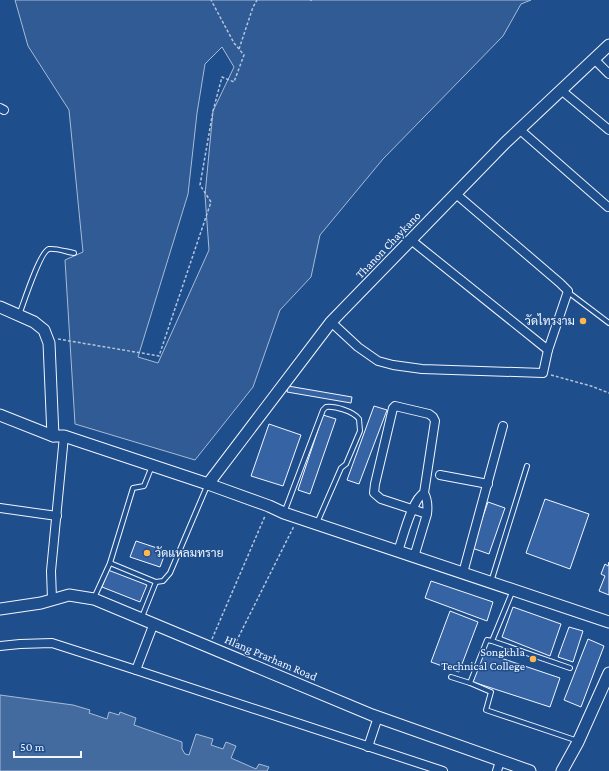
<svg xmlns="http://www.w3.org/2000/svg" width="609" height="771" font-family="'Crimson Pro',Sarabun,serif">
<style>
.built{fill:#305b95;stroke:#a8bbd7;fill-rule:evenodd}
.water{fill:#446ba0;stroke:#a8bbd7}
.building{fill:#3563a3;stroke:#f2f6ff}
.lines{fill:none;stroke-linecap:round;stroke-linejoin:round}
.lane-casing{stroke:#f2f6ff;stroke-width:6}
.street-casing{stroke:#f2f6ff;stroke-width:10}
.secondary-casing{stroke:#f2f6ff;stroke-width:13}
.path{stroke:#b3c4dc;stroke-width:1.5;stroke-dasharray:3 2;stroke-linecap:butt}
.lane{stroke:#1f4e8c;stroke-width:4}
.street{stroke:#1f4e8c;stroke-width:8}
.secondary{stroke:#1f4e8c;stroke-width:11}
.poi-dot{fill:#ffb74d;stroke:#1f4e8c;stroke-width:1.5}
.labels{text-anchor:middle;stroke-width:3;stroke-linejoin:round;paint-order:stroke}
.street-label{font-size:12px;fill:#f2f6ff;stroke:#1f4e8c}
.poi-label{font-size:12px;fill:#f2f6ff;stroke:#1f4e8c;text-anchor:end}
</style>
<rect width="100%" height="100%" fill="#1f4e8c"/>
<path class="built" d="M15,0H310L311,1L312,0H531L521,4L503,36L383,159L320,235L311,277L280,310L253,387L195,460L75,424L65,260L83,252L69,110L28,46ZM222,47L234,67L213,111L205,195L209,250L158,363L138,357L188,194L197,113L205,64Z"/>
<path class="water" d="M0,695L73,705L90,710L89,713L107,719L109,712L119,715L120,712L136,718L134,725L182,742V749L185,754L189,755L196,734L213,739L211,745L223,749L226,742L236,746L231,758L256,769L259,764L269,767L267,771H0Z"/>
<g class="building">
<path d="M288,386L352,397L351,403L287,392Z"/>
<path d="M374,406L387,410L359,484L347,480Z"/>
<path d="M323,415L336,419L310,494L298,490Z"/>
<path d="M269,424L301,435L283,486L251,476Z"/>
<path d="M545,499L589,514L570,569L526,553Z"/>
<path d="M488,502L505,508L489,554L472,548Z"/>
<path d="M136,541L166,551L160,567L130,557Z"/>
<path d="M609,562V595L599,591L605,576L601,574L605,564L608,566Z"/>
<path d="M108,570L147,585L140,602L102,587Z"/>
<path d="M431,581L493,602L487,621L425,598Z"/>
<path d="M513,607L561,624L550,656L502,637Z"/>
<path d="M450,611L478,622L459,672L431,662Z"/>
<path d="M569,627L583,631L573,662L558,657Z"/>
<path d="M588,639L604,646L581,707L564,700Z"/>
<path d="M483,652L560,678L550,707L473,682Z"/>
</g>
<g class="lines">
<g class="lane-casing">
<g id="lane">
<path d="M568,292L609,323"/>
<path d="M19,315C23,305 40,251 49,249C56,248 67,252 74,253"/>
<path d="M152,466L144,486L133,488L110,563L156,582L163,581L170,573L207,486"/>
<path d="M284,513L323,410L326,407C335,406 353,411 359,419L360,431L346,464L341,468L317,523"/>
<path d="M491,582L527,466"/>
<path d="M513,590L492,641L570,668"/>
<path d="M94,598L110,563"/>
<path d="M142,617L156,582"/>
<path d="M492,641L487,640L470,683L491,692L486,710L578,741"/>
<path d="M451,677L470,683"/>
</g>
</g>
<g class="street-casing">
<g id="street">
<path d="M594,59L609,74"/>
<path d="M561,90L609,130"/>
<path d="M0,108L4,110"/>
<path d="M519,129L608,207"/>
<path d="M411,240L548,350"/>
<path d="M331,322L358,347L378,361L393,365L422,369L543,373L548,350L568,291L560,283L456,194"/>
<path d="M440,475L488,484"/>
<path d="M0,508L57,516"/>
<path d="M398,551C403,538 412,499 424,493"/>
<path d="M414,557L427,514C428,506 428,500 424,493L435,421L433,417L429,414L395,406L393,408L375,484L374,493L381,499L427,514"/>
<path d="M463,573L503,426"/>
<path d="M52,599L51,571L64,436"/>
<path d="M154,623L136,670L443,771"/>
<path d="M0,646L20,644L52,643L136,670"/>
<path d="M368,747L378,717"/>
<path d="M497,771L500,761"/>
</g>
</g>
<g class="secondary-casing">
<g id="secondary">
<path d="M0,307L34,322L44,330L49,343L53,436"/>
<path d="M0,415L53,436H64L208,484L269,506L284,513L609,622"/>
<path d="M208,484L331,322L505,143L609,45"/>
<path d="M0,609L41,603L69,595L94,599L372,715L530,771"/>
<path d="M562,771L578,742L609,673"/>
</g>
</g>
<g class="path">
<path d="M239,49L253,7L257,0"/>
<path d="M58,339L159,356L211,202L200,185L213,111L222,77L234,82L244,55L234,43L211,0"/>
<path d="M551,375L591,386L609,393"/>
<path d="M212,639L265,516"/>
<path d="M234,646L294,526"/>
</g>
<use href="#lane" class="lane"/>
<use href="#street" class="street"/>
<use href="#secondary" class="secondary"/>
</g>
<g class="poi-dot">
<circle cx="583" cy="321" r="4"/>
<circle cx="147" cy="553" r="4"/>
<circle cx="533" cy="659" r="4"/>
</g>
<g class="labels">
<g class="street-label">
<text transform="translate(388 245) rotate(-46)" y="4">Thanon Chaykano</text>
<text transform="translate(271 658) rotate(23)" y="4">Hlang Prarham Road</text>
</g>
<g class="poi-label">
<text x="575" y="325">วัดไทรงาม</text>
<text x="155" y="557" text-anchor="start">วัดแหลมทราย</text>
<text x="525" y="656">Songkhla<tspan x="525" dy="14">Technical College</tspan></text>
</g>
</g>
<path d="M14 751v6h67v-6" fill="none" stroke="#f2f6ff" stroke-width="2"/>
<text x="20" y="751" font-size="12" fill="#f2f6ff" stroke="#1f4e8c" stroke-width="3" paint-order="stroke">50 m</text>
</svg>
